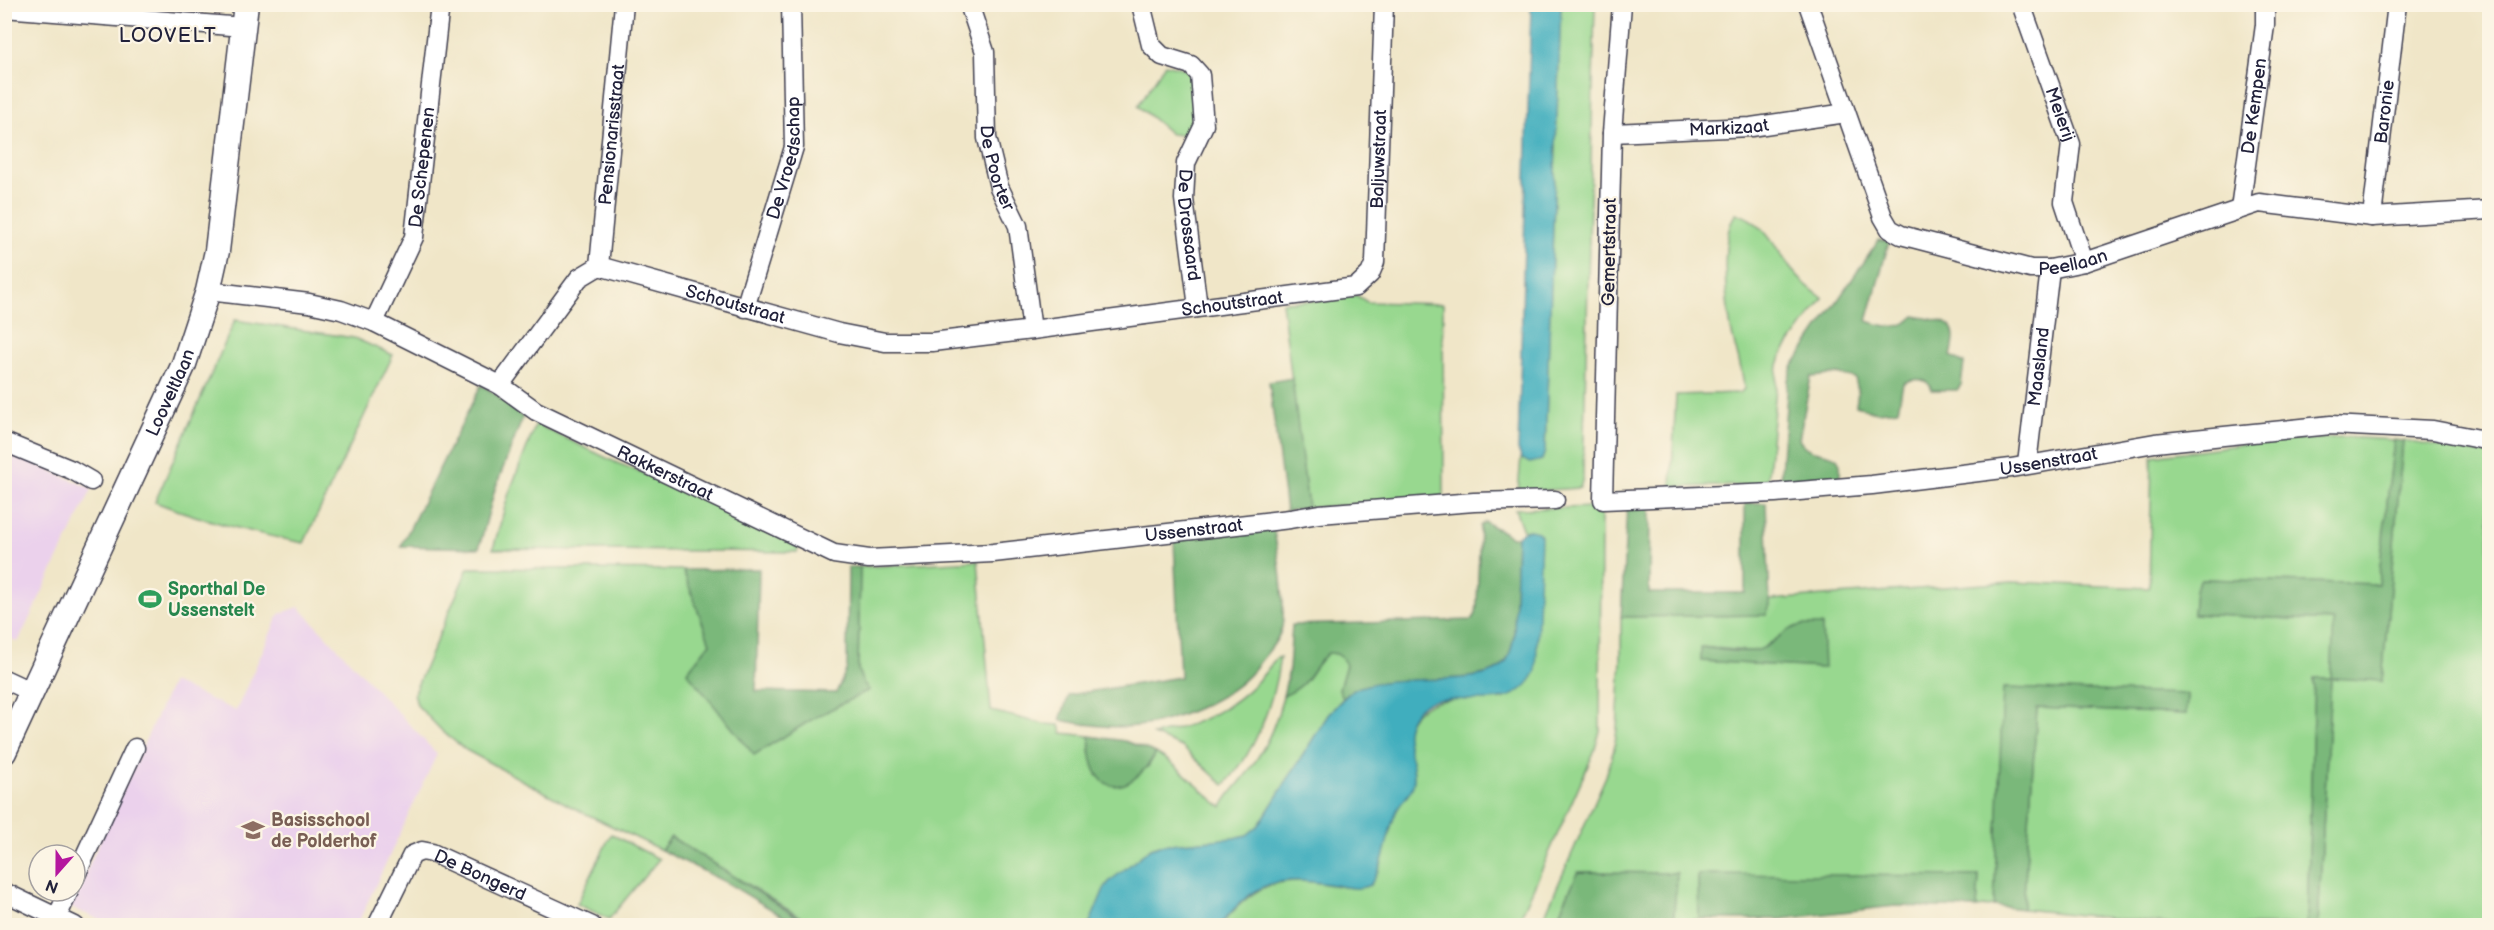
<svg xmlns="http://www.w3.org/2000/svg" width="2494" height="930" font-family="'Balsamiq Sans',sans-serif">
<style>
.built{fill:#ebd1ec}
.green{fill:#98d88f;stroke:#5d7d65;stroke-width:1.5;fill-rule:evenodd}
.forest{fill:#7ab87a;stroke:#4e6d5a;stroke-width:1.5}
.water{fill:#40aebe;stroke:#31687c;stroke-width:1.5}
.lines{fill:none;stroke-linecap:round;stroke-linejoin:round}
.minor-casing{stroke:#413f50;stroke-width:21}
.tertiary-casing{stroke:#413f50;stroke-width:27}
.minor{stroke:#fff;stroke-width:18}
.tertiary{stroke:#fff;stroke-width:24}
.labels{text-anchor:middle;stroke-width:4.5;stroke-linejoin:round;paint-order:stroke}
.street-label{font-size:18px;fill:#22223b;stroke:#fcf5e5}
.leisure-label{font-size:18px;font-weight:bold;fill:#27864d;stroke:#fcf5e5;text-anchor:start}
.education-label{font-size:18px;font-weight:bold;fill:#785e54;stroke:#fcf5e5;text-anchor:start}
.neighbourhood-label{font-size:20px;letter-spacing:1.5px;fill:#22223b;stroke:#fcf5e5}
</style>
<rect width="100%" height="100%" fill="#fcf5e5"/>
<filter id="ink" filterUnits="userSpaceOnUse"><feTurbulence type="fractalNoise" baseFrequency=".0167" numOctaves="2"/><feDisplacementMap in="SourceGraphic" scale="12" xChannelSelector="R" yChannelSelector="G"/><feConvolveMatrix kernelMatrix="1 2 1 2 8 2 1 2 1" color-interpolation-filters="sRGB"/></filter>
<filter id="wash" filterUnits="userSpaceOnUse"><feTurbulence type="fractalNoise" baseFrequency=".008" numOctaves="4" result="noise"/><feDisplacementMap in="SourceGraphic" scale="24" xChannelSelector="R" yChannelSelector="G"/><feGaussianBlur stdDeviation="1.35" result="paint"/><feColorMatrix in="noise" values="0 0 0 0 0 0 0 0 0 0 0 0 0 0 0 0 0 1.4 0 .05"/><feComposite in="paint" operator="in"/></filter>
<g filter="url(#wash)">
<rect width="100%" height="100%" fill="#f0e6c8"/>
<g class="built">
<path d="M5,450L92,489L18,642L5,636Z"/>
<path d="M299,607L437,754L357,925H112L70,907L172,682L236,711L279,614Z"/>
</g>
<g class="green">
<path d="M1561,5H1595L1583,478L1580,488L1518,492L1521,457L1542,460L1545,451Z"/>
<path d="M1165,64L1186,69L1194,78L1197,122L1190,136L1171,134L1138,106Z"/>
<path d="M1736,213C1765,222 1775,247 1791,269C1800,280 1811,290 1823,298L1782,354L1778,365L1767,485L1671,487L1676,395L1740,393L1744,389C1743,369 1735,349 1731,329C1726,300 1719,238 1736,213Z"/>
<path d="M1356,295L1367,302L1443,304L1444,497L1308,508L1282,302L1332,300Z"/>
<path d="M235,320L354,338L393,355L304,543C253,533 204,521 155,502Z"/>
<path d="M536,424L617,463L699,494L799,547L797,552L493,549L509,493Z"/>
<path d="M2343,437L2394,440L2378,584L2201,579L2195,590L2193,614L2334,621L2382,681L2403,441L2489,454V925H2318L2331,678H2314L2307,925H2179L2023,909L2037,708L2186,714L2187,695L2004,688L1994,906L1977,908L1979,876L1698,875L1699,919L1673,924L1677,873L1578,872L1554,925L1540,926L1606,776L1614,749L1617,729L1621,659V617L1766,615L1770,600L2012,582L2149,588L2152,456L2261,442ZM1822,625L1823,668L1701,661L1702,647L1749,651L1761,650L1770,643Z"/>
<path d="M1601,507L1600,731L1594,752L1517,925L1220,926C1249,890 1273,875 1320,883C1339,886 1351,890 1370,885C1386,864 1385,836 1396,812C1402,799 1414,790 1414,775C1414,762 1404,747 1406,734C1413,689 1470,701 1504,699L1530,530L1523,531L1515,509Z"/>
<path d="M978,561L991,711L1044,724L1060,725L1062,733L1090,736V752L1148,767L1156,753C1182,767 1199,790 1222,807C1229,792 1241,783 1250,769C1266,747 1277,722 1283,696C1312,684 1307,672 1328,653C1338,653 1341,655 1346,665L1339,689L1343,698L1328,715L1259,825L1247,835L1234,838L1160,845L1151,848L1109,882L1104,889L1089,926L813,925L671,837L661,850L572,807L466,750L443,732L417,705L414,693L468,568L683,570L710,643L687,672L749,748L869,690L862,682L858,669L860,567Z"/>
<path d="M1280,657C1274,702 1256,752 1224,785L1182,747L1153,735C1204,724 1246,703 1275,659Z"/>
<path d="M611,834L659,859L609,919L577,904Z"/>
</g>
<g class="forest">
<path d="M1879,240L1889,242L1867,321C1885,327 1900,331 1915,316C1946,323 1961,319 1951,356L1964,363L1961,385L1957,390H1932C1928,377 1915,378 1903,383L1898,410L1876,412L1856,406L1858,391L1855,378L1839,374L1811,377L1799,439C1812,465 1848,438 1839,482L1780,485L1788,380L1792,367Z"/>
<path d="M1292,378L1308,508L1286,511L1269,382Z"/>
<path d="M481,385C497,392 508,407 523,417L495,489L479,548L401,546Z"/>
<path d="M2394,440L2403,441L2382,681L2331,678L2318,925H2307L2314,678H2331L2334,621L2193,614L2195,590L2201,579L2378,584Z"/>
<path d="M1745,503H1766L1770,605L1766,615L1621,617L1627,506H1650L1649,593H1745Z"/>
<path d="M1485,522L1512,537H1517L1514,636C1512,645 1511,654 1506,662C1486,690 1388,671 1354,690C1350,692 1346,696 1343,698L1339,689L1346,665C1341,655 1338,653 1328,653C1307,671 1312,684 1283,696L1289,670L1292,625L1472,620L1476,614L1477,604L1480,526Z"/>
<path d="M1273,527C1278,549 1286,606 1282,627C1279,640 1268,652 1260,662C1245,682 1229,693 1207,704C1153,731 1117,731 1060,720L1069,695L1180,677L1174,540Z"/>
<path d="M848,567H860L858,669L862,681L869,690L816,717L754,755L687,672L710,643L683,570L759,569L756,691L836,693L847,668Z"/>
<path d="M1804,625H1822L1824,668L1701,661V647C1717,649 1750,655 1763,648C1779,640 1785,627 1804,625Z"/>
<path d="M2003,688L2187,694L2186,714L2037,708L2023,909L1994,906Z"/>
<path d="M1090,736L1125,741L1156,753C1128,801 1088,797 1090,736Z"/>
<path d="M671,837L799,918L813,925H797L729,884L661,850Z"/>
<path d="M1578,872L1677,873L1673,924L1597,922L1591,925H1554Z"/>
<path d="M1708,874L1979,876L1977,908L1895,906L1780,919H1699L1698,875Z"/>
</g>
<g class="water">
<path d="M1531,5H1561L1545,451L1542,460L1530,463L1522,459L1518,450Z"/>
<path d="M1530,530L1538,532L1541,536L1536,671C1509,726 1443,681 1417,710C1395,735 1416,754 1414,781C1413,793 1401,801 1396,812C1386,836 1386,864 1370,885C1357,891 1347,887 1334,885C1277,875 1257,880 1220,925H1089L1104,889L1109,882L1151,848L1160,845L1234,838L1247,835L1259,825L1328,715C1336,706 1344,696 1354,690C1389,670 1485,691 1506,662C1511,654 1512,645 1514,636L1517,537L1523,531Z"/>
</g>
</g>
<g filter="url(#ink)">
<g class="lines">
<g class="minor-casing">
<g id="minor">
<path id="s1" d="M969,4L985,52L987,138L999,187L1018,226L1032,330"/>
<path id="s2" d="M1141,4L1151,45L1162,56L1191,65L1200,75L1204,125L1186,163L1184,199L1198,307"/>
<path id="s3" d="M1622,4L1612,133L1603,500L1775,493L1872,485L2011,468L2155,443L2331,425L2433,430L2490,441"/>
<path id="s4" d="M1808,4L1883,217L1890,229L1901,235L2031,269H2050L2084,262L2259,203L2372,217L2490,210"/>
<path id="s5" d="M2021,4L2071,144L2064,202L2084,262"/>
<path d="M4,8L243,27"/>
<path id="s6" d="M1612,133L1751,127L1846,113"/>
<path id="s7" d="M2240,209L2265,25V4"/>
<path id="s8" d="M2372,217L2397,4"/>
<path id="s9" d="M599,266L624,4"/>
<path id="s10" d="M208,291L309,303L341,310L374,322L500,385L536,411L834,554L869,559L993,553L1290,519L1319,514L1474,502L1555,500"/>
<path id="s11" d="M745,308L794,147L791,4"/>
<path id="s12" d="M374,322L414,237L440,4"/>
<path id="s13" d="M500,385L579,278L599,266L839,333L885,342H932L1032,330L1356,287L1370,274L1375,262L1384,4"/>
<path d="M4,442L72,470L91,481"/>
<path id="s14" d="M2027,464L2050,269"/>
<path d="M4,679L32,692"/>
<path d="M75,877L135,748"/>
<path d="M4,892L75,926"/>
<path d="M57,917L69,891"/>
<path id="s15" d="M377,926L412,855L422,851L432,853L592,926"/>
</g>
</g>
<g class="tertiary-casing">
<g id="tertiary">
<path id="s16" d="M4,752L184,364L208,291L217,251L246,4"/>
</g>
</g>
<use href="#minor" class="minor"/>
<use href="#tertiary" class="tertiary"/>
</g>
</g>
<defs>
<g id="stadium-bare" transform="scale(1.8)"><path d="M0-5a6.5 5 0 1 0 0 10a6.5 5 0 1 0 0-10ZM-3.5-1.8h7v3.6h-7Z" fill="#2e9e5b" stroke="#fcf5e5" stroke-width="2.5" paint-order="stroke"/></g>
<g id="school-bare" transform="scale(1.8)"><path d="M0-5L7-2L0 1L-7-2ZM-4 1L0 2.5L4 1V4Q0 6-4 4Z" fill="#8d6e63" stroke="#fcf5e5" stroke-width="2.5" paint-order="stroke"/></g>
</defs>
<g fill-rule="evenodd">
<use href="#stadium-bare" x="150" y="599"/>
<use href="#school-bare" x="253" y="830"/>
</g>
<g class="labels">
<g class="street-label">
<text dy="6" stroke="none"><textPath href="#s7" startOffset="104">De Kempen</textPath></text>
<text dy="6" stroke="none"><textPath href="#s8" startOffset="106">Baronie</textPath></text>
<text dy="6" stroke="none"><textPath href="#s5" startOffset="117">Meierij</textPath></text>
<text dy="6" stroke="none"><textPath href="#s6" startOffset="117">Markizaat</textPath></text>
<text dy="6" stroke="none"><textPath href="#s9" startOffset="132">Pensionarisstraat</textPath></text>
<text dy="6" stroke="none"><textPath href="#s11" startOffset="156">De Vroedschap</textPath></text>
<text dy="6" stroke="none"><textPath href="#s13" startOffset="1062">Baljuwstraat</textPath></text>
<text dy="6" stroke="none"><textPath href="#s12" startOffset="164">De Schepenen</textPath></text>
<text dy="6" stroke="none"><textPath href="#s1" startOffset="168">De Poorter</textPath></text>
<text dy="6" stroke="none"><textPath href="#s2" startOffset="256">De Drossaard</textPath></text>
<text transform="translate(1609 252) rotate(-89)" y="6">Gemertstraat</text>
<text dy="6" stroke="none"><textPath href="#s4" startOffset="429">Peellaan</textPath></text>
<text dy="6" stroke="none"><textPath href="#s13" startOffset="802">Schoutstraat</textPath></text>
<text dy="6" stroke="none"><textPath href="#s13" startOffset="298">Schoutstraat</textPath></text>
<text dy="6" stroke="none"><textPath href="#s14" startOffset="98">Maasland</textPath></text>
<text dy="6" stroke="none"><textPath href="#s16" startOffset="396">Looveltlaan</textPath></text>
<text dy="6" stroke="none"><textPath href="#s3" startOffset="944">Ussenstraat</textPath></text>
<text dy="6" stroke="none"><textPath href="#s10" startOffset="498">Rakkerstraat</textPath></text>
<text dy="6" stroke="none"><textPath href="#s10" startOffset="1047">Ussenstraat</textPath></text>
<text dy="6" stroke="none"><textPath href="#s15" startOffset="153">De Bongerd</textPath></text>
</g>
<g class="leisure-label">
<text x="168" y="595">Sporthal De<tspan x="168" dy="21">Ussenstelt</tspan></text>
</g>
<g class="education-label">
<text x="271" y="826">Basisschool<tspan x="271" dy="21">de Polderhof</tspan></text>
</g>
<g class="neighbourhood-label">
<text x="168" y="42">LOOVELT</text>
</g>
</g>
<rect width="2494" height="930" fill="none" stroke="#fcf5e5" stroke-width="24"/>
<g transform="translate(57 873) rotate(201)"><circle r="28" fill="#fcf5e5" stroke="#a5a1a1" stroke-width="1.5"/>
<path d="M0-4.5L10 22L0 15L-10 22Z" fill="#b5179e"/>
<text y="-9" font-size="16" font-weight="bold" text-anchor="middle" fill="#22223b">N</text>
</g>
</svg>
